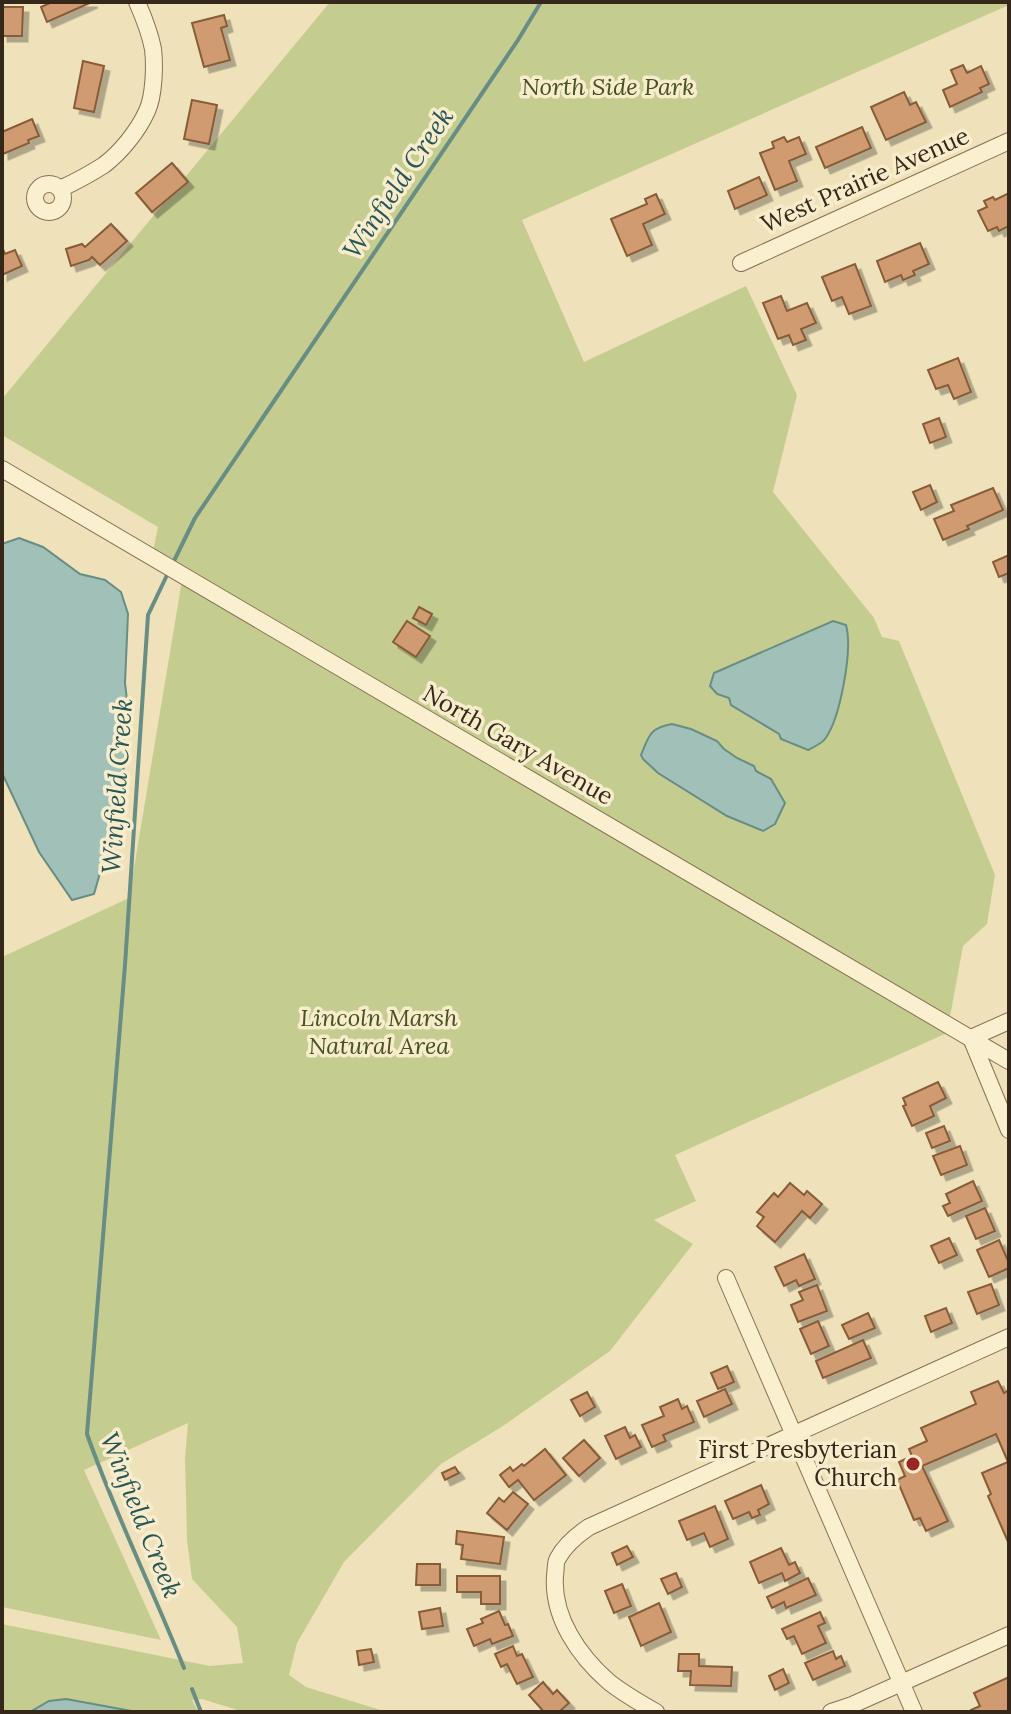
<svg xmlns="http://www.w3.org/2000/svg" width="1011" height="1714" font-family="Lora,serif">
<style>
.green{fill:#c4cd8f}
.water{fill:#a0c0b8;stroke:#678d85;stroke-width:2}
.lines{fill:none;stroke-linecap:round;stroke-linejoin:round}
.stream{stroke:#678d85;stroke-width:4}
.building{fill:#d09b6f;stroke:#875b39;stroke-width:2;filter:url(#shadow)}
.minor-casing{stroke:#877154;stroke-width:18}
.minor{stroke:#faefce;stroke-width:16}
.poi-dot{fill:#982622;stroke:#f7eccb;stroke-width:3}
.labels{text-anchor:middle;stroke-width:7;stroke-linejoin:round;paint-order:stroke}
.park-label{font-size:24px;font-style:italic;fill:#445320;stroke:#f7eccb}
.street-label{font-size:24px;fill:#35281a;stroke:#f7eccb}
.poi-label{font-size:24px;fill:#35281a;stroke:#f7eccb;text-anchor:end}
.water-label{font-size:26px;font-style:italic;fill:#285655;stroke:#f7eccb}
</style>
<defs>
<filter id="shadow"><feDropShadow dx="5.5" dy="5.5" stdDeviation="0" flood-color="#0004"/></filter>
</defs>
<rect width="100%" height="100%" fill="#efe2bb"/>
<path class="green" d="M330,2H1009V5L522,220L584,362L746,286L797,395L773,492L874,618L882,637L899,641L995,875L987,924L963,946L947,1033L675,1155L696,1201L654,1220L693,1244L610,1351L503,1426L441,1464L344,1562L297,1643L289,1675L306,1687L387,1712H244L202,1699L192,1700L198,1712H2V1624L210,1666L243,1663L237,1627L192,1579L187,1540L185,1458L188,1423L84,1470L161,1640L2,1607V957L129,898L183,574L152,556L158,527L2,435V399Z"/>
<g class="water">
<path d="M19,538L43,547L80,574L105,580L121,592L128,614L125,683L127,700L124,713V767L117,804L112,817L111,835L94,894L72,900L39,852L2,773V544Z"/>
<path d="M833,621L846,625C853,650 840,719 825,739C821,744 814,747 808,750L781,739L779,734L731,705L729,698L717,694L710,686L714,673Z"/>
<path d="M672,724L691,729L717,741L724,749L737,758L754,766L756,771L771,779L785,803L775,824L763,831L727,816L658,773L643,759L641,755C649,735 650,728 672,724Z"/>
<path d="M66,1699L137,1712H30L49,1701Z"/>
</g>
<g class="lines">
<g class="stream">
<path d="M172,565L195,518L518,40L541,2"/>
<path d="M168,573L148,615L125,965L87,1434C115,1514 153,1590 184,1668"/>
<path d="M192,1689L201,1712"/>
</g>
</g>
<g class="building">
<path d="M52,2H92L47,22L41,7Z"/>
<path d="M2,7H23L22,36H2Z"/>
<path d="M224,15L227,26L221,28L230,60L204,67L192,23Z"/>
<path d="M83,61L104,66L94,112L74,108Z"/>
<path d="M963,65L967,73L981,66L989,84L980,88L982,92L950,107L943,90L957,84L951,70Z"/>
<path d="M904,92L910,105L916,102L926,122L886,140L871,107Z"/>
<path d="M192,100L217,105L209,144L184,139Z"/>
<path d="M32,119L39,136L28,140L29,143L3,154L2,132Z"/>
<path d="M862,127L871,148L825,168L816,147Z"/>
<path d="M784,137L787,142L799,137L806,154L789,161L797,181L775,190L760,153L774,148L772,142Z"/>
<path d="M172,163L188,182L152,212L136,193Z"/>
<path d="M759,177L767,195L735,209L728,191Z"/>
<path d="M1009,193V226L999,231L997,227L988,231L978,211L987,207L984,201L993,197L995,200Z"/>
<path d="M656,194L665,214L643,224L652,245L627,256L611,219L647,204L645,199Z"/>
<path d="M111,224L127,241L100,265L92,257L89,260L71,266L66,249L82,244L85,247Z"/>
<path d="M920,243L929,264L913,271L915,275L903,280L901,275L885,282L877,261Z"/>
<path d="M2,247L5,254L15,250L22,266L2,275Z"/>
<path d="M855,264L871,306L849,314L842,297L832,301L822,277Z"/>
<path d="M781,296L787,311L807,303L816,323L801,329L806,340L793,345L789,335L778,339L763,303Z"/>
<path d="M958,358L971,392L954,399L948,385L936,389L928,370Z"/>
<path d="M939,418L946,437L930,443L923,424Z"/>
<path d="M930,485L937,502L921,510L913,492Z"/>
<path d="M993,488L1003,510L967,526L969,529L943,540L934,519L954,511L951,505Z"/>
<path d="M1009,555V573L999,577L993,562Z"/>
<path d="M419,607L432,614L426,625L413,618Z"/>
<path d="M407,621L430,636L416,657L393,642Z"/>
<path d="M938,1082L946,1098L930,1106L934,1116L912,1126L903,1106L906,1105L903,1098Z"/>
<path d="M944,1126L950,1141L932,1148L926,1133Z"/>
<path d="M960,1146L967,1165L941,1175L933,1156Z"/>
<path d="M973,1181L982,1201L948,1216L943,1206L950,1203L946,1194Z"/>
<path d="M790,1183L804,1195L807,1191L822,1204L810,1218L802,1211L775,1242L757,1226L764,1217L757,1212L774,1193L778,1197Z"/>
<path d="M985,1208L995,1231L976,1239L966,1216Z"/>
<path d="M949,1238L957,1255L939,1263L931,1246Z"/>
<path d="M999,1240L1009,1263V1268L989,1277L977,1250Z"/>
<path d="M804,1254L815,1279L799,1286L796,1280L784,1286L775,1267Z"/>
<path d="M991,1284L999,1305L977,1314L968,1292Z"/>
<path d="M817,1285L827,1311L798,1322L791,1305L803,1300L799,1292Z"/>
<path d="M946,1308L952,1323L931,1332L925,1316Z"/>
<path d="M868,1313L875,1328L849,1339L842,1325Z"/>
<path d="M818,1321L829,1346L811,1354L800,1329Z"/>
<path d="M863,1340L871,1358L823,1378L816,1361Z"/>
<path d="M727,1366L734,1382L718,1389L711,1373Z"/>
<path d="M998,1381L1004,1393L1009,1390V1544L988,1496L991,1494L982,1473L1008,1462L996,1434L922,1466L948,1521L926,1531L920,1518L914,1520L897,1480L905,1476L899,1462L912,1456L909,1449L927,1441L921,1428L976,1404L971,1392Z"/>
<path d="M725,1389L732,1404L704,1417L697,1401Z"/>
<path d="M587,1392L595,1407L580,1416L571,1400Z"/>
<path d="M678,1399L682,1409L687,1406L694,1422L663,1435L666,1441L652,1447L642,1425L664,1416L660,1407Z"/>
<path d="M625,1427L630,1438L635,1435L641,1447L616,1459L605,1436Z"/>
<path d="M584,1440L600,1458L579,1476L563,1458Z"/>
<path d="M545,1449L566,1475L534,1500L518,1480L509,1487L500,1475L510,1467L513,1471L522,1464L524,1466Z"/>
<path d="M455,1467L459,1473L445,1480L442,1473Z"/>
<path d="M761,1485L769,1504L758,1510L760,1515L752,1518L749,1512L733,1519L725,1501Z"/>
<path d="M513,1492L528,1504L507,1530L487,1513L499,1498L504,1502Z"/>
<path d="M715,1506L728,1539L710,1547L704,1533L687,1540L679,1521Z"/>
<path d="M457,1531L504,1537L500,1564L461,1559L463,1545L456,1544Z"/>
<path d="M627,1546L633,1557L617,1565L612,1553Z"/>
<path d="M781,1548L789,1565L795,1562L800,1573L785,1581L782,1573L759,1583L750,1562Z"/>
<path d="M417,1564H440V1585H416Z"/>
<path d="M676,1573L682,1587L668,1594L661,1579Z"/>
<path d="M457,1576H500V1604H481V1592H457Z"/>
<path d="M808,1578L816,1595L786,1608L784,1602L772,1608L767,1597Z"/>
<path d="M622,1584L631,1606L614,1613L605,1591Z"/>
<path d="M659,1603L671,1632L641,1646L629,1617Z"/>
<path d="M440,1608L443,1626L422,1629L419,1612Z"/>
<path d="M499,1611L505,1625L508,1624L513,1636L492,1644L490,1639L474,1646L467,1629L483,1623L481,1619Z"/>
<path d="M820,1612L825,1623L818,1626L826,1643L802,1654L794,1636L787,1639L782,1629Z"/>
<path d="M513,1646L517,1656L522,1654L533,1677L517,1684L507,1664L501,1667L495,1654Z"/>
<path d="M371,1649L374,1662L359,1665L357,1651Z"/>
<path d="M833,1651L836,1659L841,1656L845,1666L813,1680L805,1663Z"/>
<path d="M679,1654H699V1666L732,1667L731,1686L690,1685L691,1671H678Z"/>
<path d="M783,1669L789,1683L775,1690L769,1676Z"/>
<path d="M1009,1677V1712H972L971,1710L980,1706L974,1693Z"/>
<path d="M543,1682L553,1694L557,1690L569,1703L559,1712H544L529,1695Z"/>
</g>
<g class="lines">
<g class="minor-casing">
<g id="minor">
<circle cx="49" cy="198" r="14"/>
<path d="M60,189C75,182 90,174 104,165C121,152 138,131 147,111C154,96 155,66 153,49C150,33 144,18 137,2"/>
<path d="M741,263L1009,141"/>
<path d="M2,469L1009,1061"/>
<path d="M971,1038L1009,1130"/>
<path d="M971,1038L1009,1021"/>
<path d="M726,1278L914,1712"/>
<path d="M656,1712C640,1703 624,1694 609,1682C579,1656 552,1617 555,1576C556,1570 555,1562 558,1558C565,1545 577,1535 589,1527L1009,1337"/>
<path d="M831,1712L852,1705L1009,1635"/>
</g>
</g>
<use href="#minor" class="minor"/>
</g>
<circle class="poi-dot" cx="913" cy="1464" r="8"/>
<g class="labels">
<g class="park-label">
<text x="608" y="95">North Side Park</text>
<text x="379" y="1026">Lincoln Marsh<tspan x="379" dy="28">Natural Area</tspan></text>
</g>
<g class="street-label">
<text transform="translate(865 180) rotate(-24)" y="8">West Prairie Avenue</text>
<text transform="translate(518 745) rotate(30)" y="8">North Gary Avenue</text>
</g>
<g class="poi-label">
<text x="897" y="1458">First Presbyterian<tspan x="897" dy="28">Church</tspan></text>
</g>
<g class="water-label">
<text transform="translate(398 183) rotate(-56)" y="9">Winfield Creek</text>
<text transform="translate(117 786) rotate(-86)" y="9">Winfield Creek</text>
<text transform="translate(141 1515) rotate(68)" y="9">Winfield Creek</text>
</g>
</g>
<rect width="1011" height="1714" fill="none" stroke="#35281a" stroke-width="8"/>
</svg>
